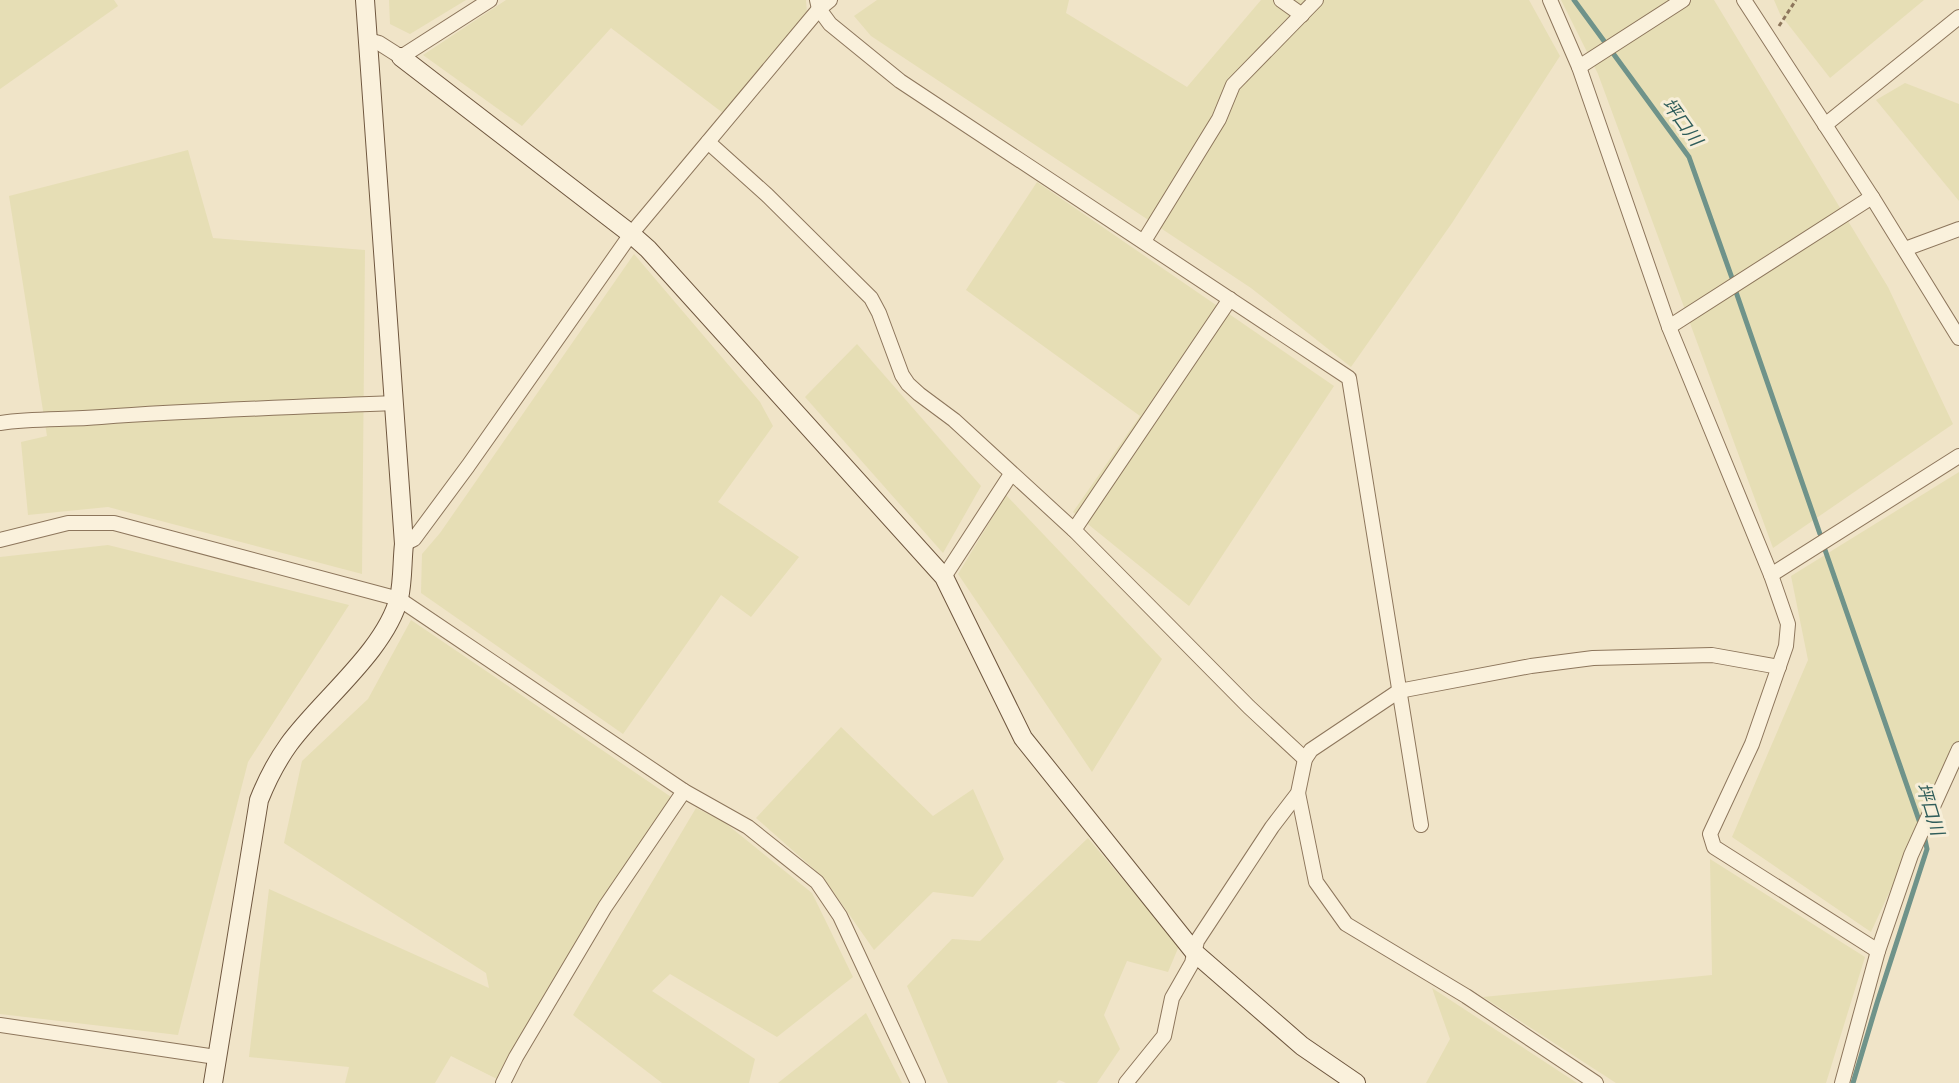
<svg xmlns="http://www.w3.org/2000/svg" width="1959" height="1083" font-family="'Noto Serif','Noto Sans JP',serif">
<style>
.farmland{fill:#e6deb5}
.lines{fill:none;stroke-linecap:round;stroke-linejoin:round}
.stream{stroke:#6f938a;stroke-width:5}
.street-casing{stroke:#8d765c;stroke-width:16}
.secondary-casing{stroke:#6f573f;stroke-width:20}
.path{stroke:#8d765c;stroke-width:3;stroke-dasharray:4.5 3;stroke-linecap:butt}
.street{stroke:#faf1dc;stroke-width:14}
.secondary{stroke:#faf1dc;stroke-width:18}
.labels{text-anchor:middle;stroke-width:6;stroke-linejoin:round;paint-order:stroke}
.water-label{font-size:18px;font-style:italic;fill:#2f5d5a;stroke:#f7eed8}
</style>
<rect width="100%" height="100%" fill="#f0e4c8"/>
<g class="farmland">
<path d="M0,0H114L118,6L0,89Z"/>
<path d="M389,0H466L410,34L390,24Z"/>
<path d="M506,0H806L807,14L723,113L611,28L522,126L423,55Z"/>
<path d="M877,0H1069L1066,13L1187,87L1261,0H1529L1560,56L1452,223L1351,367L1251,288L871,36L854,16Z"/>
<path d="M1561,0H1714L1888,287L1953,424L1773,548L1598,74Z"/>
<path d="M1774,0H1924L1830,78L1780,14Z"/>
<path d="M1905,83L1959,104V201L1876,100Z"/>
<path d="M188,150L213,238L365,250L362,574L108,507L28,515L21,442L47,436L9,196Z"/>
<path d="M1037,182L1334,386L1189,606L1073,512L1140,416L966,290Z"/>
<path d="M634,254L760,402L773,426L718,502L799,557L751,617L721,595L623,734L421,593L422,554L440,533Z"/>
<path d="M857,344L981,486L943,553L805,397Z"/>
<path d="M1959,472V741L1871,932L1732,837L1808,660L1791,576Z"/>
<path d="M1006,495L1162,659L1092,772L958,574Z"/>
<path d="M108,545L349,605L248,762L178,1035L0,1014V557Z"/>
<path d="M411,620L677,801L497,1079L451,1056L435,1083H345L349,1067L249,1057L269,889L489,988L486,973L284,843L302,761L368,699Z"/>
<path d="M841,727L933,816L973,789L1004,859L973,897L933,892L874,950L823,877L756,818Z"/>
<path d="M696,808L724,822L812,893L853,977L777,1037L670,974L652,991L755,1059L749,1083H662L573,1015Z"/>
<path d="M1088,838L1179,946L1168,972L1127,961L1104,1015L1120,1049L1097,1083H1066L1059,1080L1056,1083H948L907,986L952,939L980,941Z"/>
<path d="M1710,859L1865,957L1826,1083H1616L1483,997L1712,975Z"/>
<path d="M1432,988L1577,1083H1426L1450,1039Z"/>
<path d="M866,1013L902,1083H778Z"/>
</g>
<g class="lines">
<g class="stream">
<path d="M1574,0L1689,157L1732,278"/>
<path d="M1736,292L1820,534"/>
<path d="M1824,547L1921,826"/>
<path d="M1853,1083L1877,1003L1927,849L1924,835"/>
</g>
<g class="street-casing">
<g id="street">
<path d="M817,0L819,9L830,24L900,81L1349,378L1421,825"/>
<path d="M1281,0L1302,15"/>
<path d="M1550,0L1579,67L1669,327L1771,575L1788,624L1786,646L1752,744L1710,834L1714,847L1878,951"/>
<path d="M1744,0L1872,197L1959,338"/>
<path d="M368,40L379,43L401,57L490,0"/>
<path d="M1579,67L1683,0"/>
<path d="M1825,125L1959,17"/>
<path d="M708,142L767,195L871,298L879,313L902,375L908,384L919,394L954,420L1074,530L1249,707L1305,759"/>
<path d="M1144,241L1219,119L1233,85L1316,0"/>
<path d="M1905,249L1959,229"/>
<path d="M1669,327L1872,197"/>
<path d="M0,423C33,418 67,420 101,417C198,410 296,407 394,403"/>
<path d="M1074,530L1230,299"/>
<path d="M0,540L68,523H114L399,599L684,791L748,827L817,882L840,916L918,1083"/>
<path d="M404,544L414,539L468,466L631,234L819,9L830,0"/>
<path d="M1771,575L1959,456"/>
<path d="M944,577L1011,474"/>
<path d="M1298,793L1316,882L1346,924L1466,996L1596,1083"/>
<path d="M0,1025L216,1057"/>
<path d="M503,1083L516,1057L605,907L684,791"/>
<path d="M1126,1083L1164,1036L1172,998L1192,963L1197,941L1272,827L1298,793L1305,759L1311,750L1399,691L1531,666L1593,658L1712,655L1779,667"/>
<path d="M1842,1083L1878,951L1911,855L1959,749"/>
</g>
</g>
<g class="secondary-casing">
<g id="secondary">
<path d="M401,57L631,234L648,249L944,577L1023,738L1195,953L1302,1046L1356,1083"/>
<path d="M213,1083L259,800C267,780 276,762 289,744C321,700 385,651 399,598C403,581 402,561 404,544L365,0"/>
</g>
</g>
<path class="path" d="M1779,26L1796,0"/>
<use href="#street" class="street"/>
<use href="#secondary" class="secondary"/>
</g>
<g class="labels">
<g class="water-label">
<text transform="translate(1682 122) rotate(54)" y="6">坪口川</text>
<text transform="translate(1930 809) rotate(73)" y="6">坪口川</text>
</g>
</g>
</svg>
